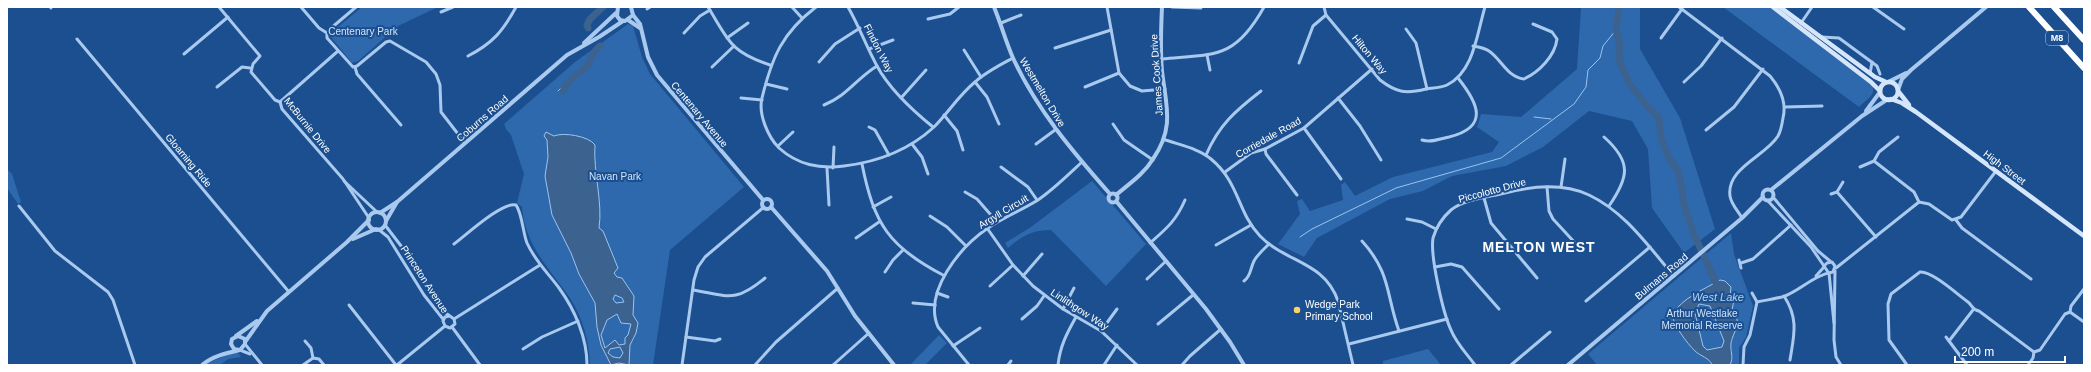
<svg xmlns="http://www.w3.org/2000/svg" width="2091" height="372" font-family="Helvetica,sans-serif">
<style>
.green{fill:#2e69ad}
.water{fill:#3c6290;stroke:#9cc4f0;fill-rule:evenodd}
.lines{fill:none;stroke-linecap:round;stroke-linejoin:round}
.stream{stroke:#9cc4f0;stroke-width:1}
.river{stroke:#3c6290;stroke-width:7}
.minor{stroke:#a9c9ee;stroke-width:3}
.tertiary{stroke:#a9c9ee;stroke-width:4}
.secondary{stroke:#d6e6fa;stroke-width:4.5}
.motorway{stroke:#fff;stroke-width:6}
.poi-dot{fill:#ffd166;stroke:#1b4f8f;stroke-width:1.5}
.labels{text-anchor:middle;stroke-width:4;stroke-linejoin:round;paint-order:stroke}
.shield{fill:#1b4f8f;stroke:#bbcadd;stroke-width:1}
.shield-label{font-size:9px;font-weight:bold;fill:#fff}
.park-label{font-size:10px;fill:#cfe3fa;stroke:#1b4f8f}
.street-label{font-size:10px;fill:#fff;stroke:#1b4f8f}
.poi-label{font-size:10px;fill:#fff;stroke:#1b4f8f;text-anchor:start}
.water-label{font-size:11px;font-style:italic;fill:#b5d3f5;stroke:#1b4f8f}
.district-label{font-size:14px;font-weight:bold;letter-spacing:1px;fill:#fff;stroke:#1b4f8f}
</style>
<rect width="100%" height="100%" fill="#1b4f8f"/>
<g class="green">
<path d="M362,7H438L398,26L358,61L352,63L331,37L332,32Z"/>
<path d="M1581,7H1640V49L1680,118L1715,229L1684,253L1652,208L1648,149L1632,121L1589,111L1543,147L1506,166L1452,176L1423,191L1390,199L1317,238L1304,257L1278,244L1300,214L1297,201L1302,199L1310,211L1343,200L1341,185L1345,182L1355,196L1393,177L1492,152L1499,142L1477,127L1481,114L1521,117L1577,69Z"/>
<path d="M1723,7H1770L1872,85C1877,95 1866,100 1859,107Z"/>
<path d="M628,24L633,26L642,57L650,74L744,187L670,250L653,365H590C589,341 583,318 570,298C549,268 525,245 522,207L517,203L524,174L511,135L506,129L504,124L575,62Z"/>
<path d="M7,169L12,174L21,202L18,204L7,188Z"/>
<path d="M1092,181L1146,244L1106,286L1051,230C1032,230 1022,236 1008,248L1005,243L1031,227Z"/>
<path d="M1731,233L1734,254L1753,306L1746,337L1739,348V365H1597L1588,354Z"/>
<path d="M939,335L947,343L925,365H910Z"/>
<path d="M1428,349L1441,365H1383V361Z"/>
<path d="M237,351L241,357L228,359L220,365H203Z"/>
</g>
<g class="water">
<path d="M546,132L554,136C563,132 589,136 595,145C593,171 603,203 599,228L603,231L618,268L614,273L617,277L622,278L634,296L633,315L638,323L636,333L630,345L629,365L619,363L611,365L601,345L597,327L595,303L579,274L571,253L552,215L545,176L548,157L547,140L544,136ZM615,295L622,298L624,302L616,303L613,299ZM617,314L621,323L631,324L628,335L625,338V344L619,345L615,340L605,348L601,335L607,320ZM620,347L623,353L620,358L613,357L608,353L610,349Z"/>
<path d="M1720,280L1725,281L1731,287L1730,296L1734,300L1732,310C1743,324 1734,329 1731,343C1730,351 1734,357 1730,365H1712C1710,358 1700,356 1695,351C1686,342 1675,327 1672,315C1682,298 1703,290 1720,280ZM1699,304L1710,306L1724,341L1722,347L1707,350L1703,346L1695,313Z"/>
</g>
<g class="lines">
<g class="stream">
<path d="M558,91L565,84"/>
<path d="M1534,117L1551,119"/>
<path d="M1300,237L1312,229L1396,188L1501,158L1574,104L1586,87L1588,70L1600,58L1603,46L1616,30"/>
</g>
<g class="river">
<path d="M1619,7L1616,30L1619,40L1620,63L1629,83L1645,104L1659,118L1661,138L1669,158L1679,173L1684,205L1694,235L1705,258"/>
<path d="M588,28L587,25L590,19L603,7"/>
<path d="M563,91C567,79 580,74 588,65C593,58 591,53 600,46"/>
<path d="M1707,263L1716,283"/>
</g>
<g class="minor">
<path d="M50,7L51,8"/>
<path d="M219,7L260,56L253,64L251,72L275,100L280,102"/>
<path d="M301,7L319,28L327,33"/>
<path d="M356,7L330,29L327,33V38L353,67L357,66L386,42L390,41L426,62L436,74L440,85L441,112L465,143"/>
<path d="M708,7C729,41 730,52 770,65"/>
<path d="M792,7L802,18"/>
<path d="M816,7C782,33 772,57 762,98C758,114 768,137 779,148C798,165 819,169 844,166C877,162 909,150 934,127C948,113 959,95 975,82C986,72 1000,65 1013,58"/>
<path d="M848,7C859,26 866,46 877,66C890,90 912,110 933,127"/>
<path d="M1107,7L1119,73L1130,86L1142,91L1165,89"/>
<path d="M1172,7L1201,8"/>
<path d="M1324,7L1326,15L1380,80C1397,93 1406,94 1426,89C1433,88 1441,88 1447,85C1474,72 1477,33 1485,7"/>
<path d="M1679,7L1770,76C1780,88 1787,102 1783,118C1782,124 1781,131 1778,136C1766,156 1726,168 1730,196C1731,204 1738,211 1742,218"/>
<path d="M1873,7L1904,29"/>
<path d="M647,9L650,7"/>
<path d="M441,12L453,7"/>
<path d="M928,19L950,14L959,7"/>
<path d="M1001,23L1021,15"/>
<path d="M1801,23L1812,7"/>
<path d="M1406,29L1416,43L1427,89"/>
<path d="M684,33L700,16L710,10"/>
<path d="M1822,37L1839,38L1877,66L1880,74"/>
<path d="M727,38L748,23"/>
<path d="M1661,38L1682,9"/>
<path d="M77,39L289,292"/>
<path d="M1473,46C1479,47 1485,48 1489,51C1502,60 1507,77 1524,79C1539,72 1555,56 1557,39L1552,32L1533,24"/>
<path d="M1055,48L1111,30"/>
<path d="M869,49L893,40"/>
<path d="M964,50L981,77"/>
<path d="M184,54L228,17"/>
<path d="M1207,55L1210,70"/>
<path d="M468,56C493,43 503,31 516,7"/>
<path d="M1162,59C1216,54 1235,59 1264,7"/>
<path d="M819,62L835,44L860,28"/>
<path d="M1299,63L1313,26L1326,15"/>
<path d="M355,67L357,74L401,125"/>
<path d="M712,67L734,46"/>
<path d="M1870,74L1872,62"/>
<path d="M975,82L987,97L999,124"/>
<path d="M1684,82L1701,66L1722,38"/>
<path d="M766,84L787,89"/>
<path d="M217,87L242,67L250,68"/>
<path d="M1085,87L1119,73"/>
<path d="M741,98L762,100"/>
<path d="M901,98L926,70"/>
<path d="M1338,98L1360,126L1381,160"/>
<path d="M280,102L282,109L343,179L369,218"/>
<path d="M280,102L338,51"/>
<path d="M824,105C847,96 857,78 877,66"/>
<path d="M1785,107L1822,106"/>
<path d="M944,115L957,131L963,150"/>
<path d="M1113,124L1124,140L1153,160"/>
<path d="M869,127L875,130L889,155"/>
<path d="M1304,128L1341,179"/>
<path d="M1706,130L1734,107L1763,69"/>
<path d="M1604,137C1632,162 1629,177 1609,206"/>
<path d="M1163,139C1179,145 1198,148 1211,159C1240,183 1237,212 1260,236C1286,263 1324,261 1338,301L1353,365"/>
<path d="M1422,140C1431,143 1439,139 1449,137C1490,127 1478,103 1458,78"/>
<path d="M912,144L922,157L928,174"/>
<path d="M1036,144L1055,130"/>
<path d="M778,146L793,132"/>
<path d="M1265,149L1266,154L1297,195"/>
<path d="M1206,155C1219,125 1235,111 1261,91"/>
<path d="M1874,161L1914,192L1919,202"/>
<path d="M862,164C874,224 889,247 943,275"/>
<path d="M1001,167L1028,187L1037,200"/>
<path d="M1860,167L1874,161L1879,152L1898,137"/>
<path d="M827,168L829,205"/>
<path d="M833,168L834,147"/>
<path d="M1225,172L1251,153L1265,149L1304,128L1372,69"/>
<path d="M344,181L377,212"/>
<path d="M1547,187L1549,211L1553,219L1577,245"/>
<path d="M1561,187L1565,159"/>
<path d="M965,192L977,199L997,222"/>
<path d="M1837,192L1876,237"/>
<path d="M1831,194L1837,192L1843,182"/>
<path d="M1773,197L1818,251L1830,261"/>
<path d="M1484,198L1491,223L1537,278"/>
<path d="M1768,201L1811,247L1824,266"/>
<path d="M19,206L55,251L108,292L113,300L135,365"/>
<path d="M873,207L891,197"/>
<path d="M930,216L947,227L966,246"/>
<path d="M1407,219L1422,222L1436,229"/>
<path d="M1956,220L1962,228L2031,279"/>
<path d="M385,225L408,255L443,311L454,319L455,324L450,328L445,326L443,321L445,317L449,316"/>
<path d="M987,228L1013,265L1033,286L1063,309L1101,331L1137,365"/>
<path d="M378,229L388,237L424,295L443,319"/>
<path d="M856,238L879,222"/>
<path d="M1362,241C1391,273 1386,295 1399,331"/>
<path d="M1150,243C1166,229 1176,221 1185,200"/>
<path d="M454,244C466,235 503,201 516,205C522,213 523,233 527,243C535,261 548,273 559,288C575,310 587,338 587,365"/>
<path d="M1216,245L1251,225"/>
<path d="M1739,260L1741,268"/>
<path d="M1741,263L1753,259L1791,225"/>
<path d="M1435,267L1451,264L1462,267L1499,309"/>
<path d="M1836,268L1919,202L1929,204L1952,220L1961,217L1996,171"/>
<path d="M1835,271L1834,340L1836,357L1841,365"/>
<path d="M885,272L893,260L903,250"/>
<path d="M1829,273L1834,323"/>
<path d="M1023,276L1042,254"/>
<path d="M1816,276L1824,267"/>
<path d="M1147,279L1165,262"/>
<path d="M1244,281C1251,276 1250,269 1254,261C1257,255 1264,249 1269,244"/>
<path d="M990,286L1013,265"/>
<path d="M693,290C729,296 735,303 765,278"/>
<path d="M937,293L948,297"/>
<path d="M1784,296C1799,319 1794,335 1790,360"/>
<path d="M1586,301L1650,247"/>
<path d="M1757,302C1766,300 1776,299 1785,296C1802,289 1814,275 1833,272L1835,266L1832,262L1827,263L1824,266L1828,272"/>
<path d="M913,303L935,305"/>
<path d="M349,305L396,365"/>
<path d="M1063,309L1074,288"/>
<path d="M2070,312L2084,322"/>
<path d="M454,319L540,265"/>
<path d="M1022,319L1037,306L1044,296"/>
<path d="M1158,324L1193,295"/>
<path d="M452,327L480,365"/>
<path d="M1101,331L1117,309"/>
<path d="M686,337L715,341L720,339"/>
<path d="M1946,337L1967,365"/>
<path d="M305,341L311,348L313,358"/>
<path d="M1949,341L1973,310"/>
<path d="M245,344L262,365"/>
<path d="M1349,344L1447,319"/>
<path d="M953,346L980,328"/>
<path d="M523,349L542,337L578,321"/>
<path d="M240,350L250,354"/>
<path d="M303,365L313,358L319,359L324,365"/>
<path d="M397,365L445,326"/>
<path d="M682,365L694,280L698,267L705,257L764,207"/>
<path d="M755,365L776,342L838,288"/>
<path d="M833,365L869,333"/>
<path d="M969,365L938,327C923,292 960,247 988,228C1004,217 1022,210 1038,200C1054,189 1068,175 1082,162"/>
<path d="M1008,365L1011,361"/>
<path d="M1058,365C1060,346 1067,333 1076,317"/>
<path d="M1104,365L1117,345"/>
<path d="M1182,365L1190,356L1221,329"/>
<path d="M1475,365C1467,354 1456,343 1451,330C1443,313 1430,256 1433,238C1436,228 1443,217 1451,210C1464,199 1489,197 1505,193C1532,186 1563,183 1589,195C1625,212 1648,246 1674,276"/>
<path d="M1511,365L1550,332"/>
<path d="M1743,365L1744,347L1750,335L1757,302L1752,293"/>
<path d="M1907,365L1889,340L1888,304L1891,294L1920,272C1932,271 1957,294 1968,302C1973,306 1972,310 1979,311L2034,352"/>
<path d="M2028,365L2033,358L2034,352L2040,350L2065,314L2070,312L2071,306L2084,289"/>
</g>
<g class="tertiary">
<path d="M618,7L617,16L620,20L625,21L633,15L631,7"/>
<path d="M994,7C1001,24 1006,42 1013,58C1037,110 1073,152 1110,194"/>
<path d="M633,15L640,24L648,57L657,75L763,200"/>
<path d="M628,20L640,28"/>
<path d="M584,43L616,13"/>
<path d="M1888,82L1906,73"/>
<path d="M1898,90L1902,79L1911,70L1986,7"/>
<path d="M1866,111L1880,92"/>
<circle cx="1768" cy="195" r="5.5"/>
<path d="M1771,190L1862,116L1888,99"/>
<circle cx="1113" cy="198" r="4.5"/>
<path d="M1116,195C1129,184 1144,174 1153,159C1175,127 1166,106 1162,71C1160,50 1161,28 1162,7"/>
<circle cx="767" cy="204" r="5"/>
<path d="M1116,201L1206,309L1230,342L1244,365"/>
<path d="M771,207L827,271L855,316L894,365"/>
<circle cx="377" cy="221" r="9"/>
<path d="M380,213L397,202L567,55L599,37L623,21"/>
<path d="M386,221L397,202"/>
<path d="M353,239L376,229"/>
<path d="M236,336L257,321"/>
<path d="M245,342L267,311L347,242L369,220"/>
<path d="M202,365C213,356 227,353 240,350L245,344V339L238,336L232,339L231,344L234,349L239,350"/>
<path d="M1568,365L1742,218L1763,197"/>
</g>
<g class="secondary">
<path d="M1773,7L1871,82L1880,91"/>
<path d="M1780,7L1875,77L1886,82"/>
<circle cx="1889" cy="91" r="9"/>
<path d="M1898,91L1909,105"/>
<path d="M1891,99L1902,103L1916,112L2084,236"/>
</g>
<g class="motorway">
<path d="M2029,7L2084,68"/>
<path d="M2054,7L2084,40"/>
</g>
</g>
<circle class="poi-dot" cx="1297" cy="310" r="4"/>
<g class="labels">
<rect class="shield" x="2046" y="31" width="22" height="14" rx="3"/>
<g class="shield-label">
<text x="2057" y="41">M8</text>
</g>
<g class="park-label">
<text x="363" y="35">Centenary Park</text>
<text x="615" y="180">Navan Park</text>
<text x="1702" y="317">Arthur Westlake<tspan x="1702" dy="12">Memorial Reserve</tspan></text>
</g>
<g class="street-label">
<text transform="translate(879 48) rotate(63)" y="4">Findon Way</text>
<text transform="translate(1370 54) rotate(50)" y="4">Hilton Way</text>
<text transform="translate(1156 75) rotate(-94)" y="4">James Cook Drive</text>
<text transform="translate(1043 92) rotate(59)" y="4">Westmelton Drive</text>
<text transform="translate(700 114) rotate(50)" y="4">Centenary Avenue</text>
<text transform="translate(482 118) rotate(-41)" y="4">Coburns Road</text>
<text transform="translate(308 125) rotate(51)" y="4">McBurnie Drive</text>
<text transform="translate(1268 137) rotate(-29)" y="4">Corriedale Road</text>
<text transform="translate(189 160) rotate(50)" y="4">Gloaming Ride</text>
<text transform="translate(2005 167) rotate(37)" y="4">High Street</text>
<text transform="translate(1492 190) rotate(-15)" y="4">Piccolotto Drive</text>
<text transform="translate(1003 211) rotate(-31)" y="4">Argyll Circuit</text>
<text transform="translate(1661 276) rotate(-40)" y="4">Bulmans Road</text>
<text transform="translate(425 279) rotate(57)" y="4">Princeton Avenue</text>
<text transform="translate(1080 309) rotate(33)" y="4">Linlithgow Way</text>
</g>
<g class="poi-label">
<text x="1305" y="308">Wedge Park<tspan x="1305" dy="12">Primary School</tspan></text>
</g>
<g class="water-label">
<text x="1718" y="301">West Lake</text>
</g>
<g class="district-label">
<text x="1539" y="252">MELTON WEST</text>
</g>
</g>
<rect width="2091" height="372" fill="none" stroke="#ffffff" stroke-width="16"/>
<path d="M1955 356v6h110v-6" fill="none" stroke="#ffffff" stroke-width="2"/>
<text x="1961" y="356" font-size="12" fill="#ffffff" stroke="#1b4f8f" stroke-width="3" paint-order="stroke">200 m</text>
</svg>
